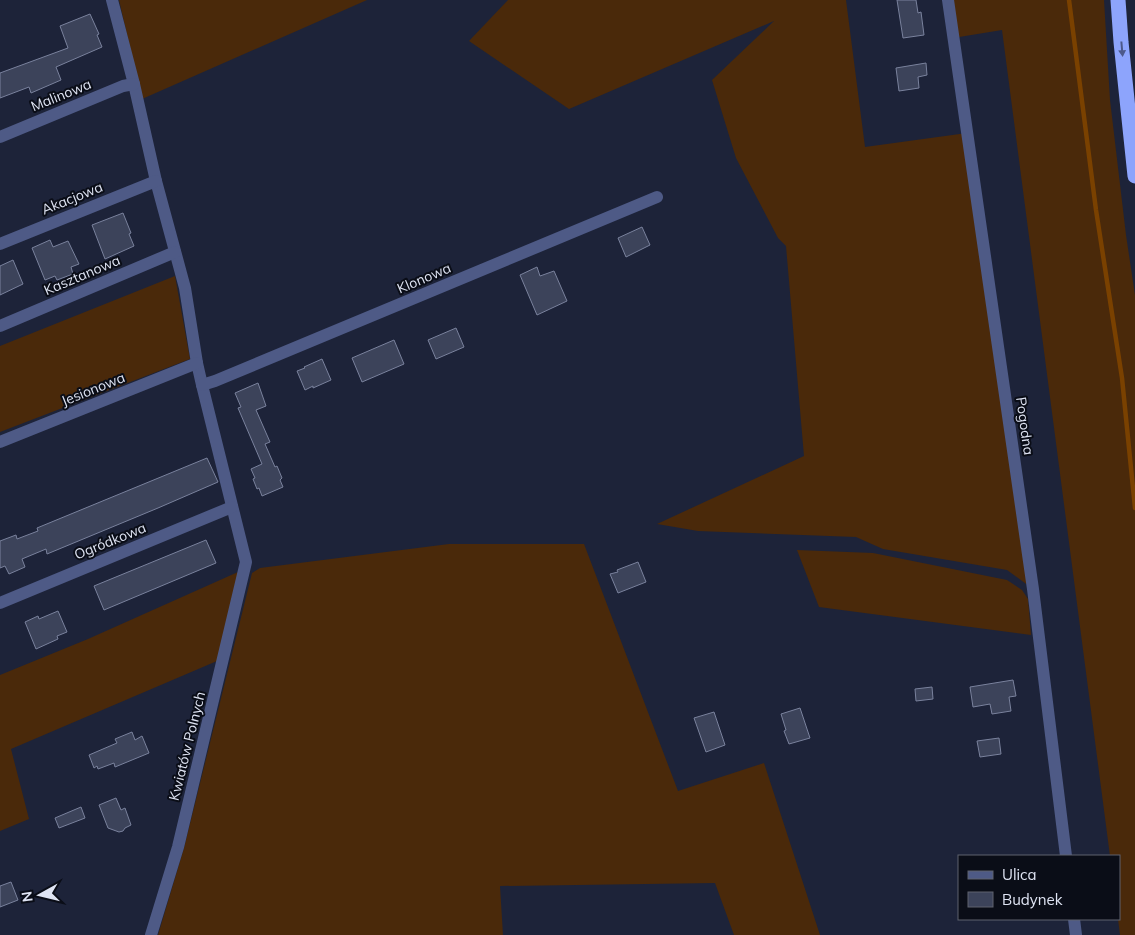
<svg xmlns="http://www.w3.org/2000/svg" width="1135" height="935" font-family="Mulish,sans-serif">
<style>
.grass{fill:#4a290a}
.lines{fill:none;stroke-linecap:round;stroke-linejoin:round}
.stream{stroke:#7a4100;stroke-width:4.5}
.building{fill:#3c435a;stroke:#7a829d}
.minor{stroke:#4e5a86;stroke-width:12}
.highway{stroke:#8da4fc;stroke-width:15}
.oneway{fill:#4c588a}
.labels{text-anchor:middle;stroke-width:4;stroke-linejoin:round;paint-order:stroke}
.street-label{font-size:14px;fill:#dfe4f3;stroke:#0a0d17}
</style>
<rect width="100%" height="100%" fill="#1d2339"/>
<g class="grass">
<path d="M119,0H367L142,99Z"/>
<path d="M508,0H846L865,147L967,133L1033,589L1007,570L883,549L856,537L698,531L657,524L804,456L786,246L778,238L736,158L712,80L774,21L569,109L469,41Z"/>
<path d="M950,0H1104L1110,100L1126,235L1135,295V935H1120L1118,919L1119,856H1110L1002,30L953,38Z"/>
<path d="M175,276L190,359L0,432V346Z"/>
<path d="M449,544H584L678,791L764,763L820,935H734L715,883L500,886L503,935H158L184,848L252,573L260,568Z"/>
<path d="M797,550L873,553L1007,580L1022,590L1028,599L1031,635L819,607Z"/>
<path d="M238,572L217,661L11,749L29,819L0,831V675L88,639Z"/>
</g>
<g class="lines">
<path class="stream" d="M1069,0L1096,210L1122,378L1135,508"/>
</g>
<g class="building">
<path d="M897,0H916L918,13L921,12L924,35L903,38Z"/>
<path d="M90,14L99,34L97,35L102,47L56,67L61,80L31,93L29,87L0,98V73L68,48L60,26Z"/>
<path d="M926,63L927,75L918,77L919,88L899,91L896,68Z"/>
<path d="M123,213L131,233L129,234L134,246L105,259L92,225Z"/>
<path d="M642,227L650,245L626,257L618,238Z"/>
<path d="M50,240L53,247L68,241L79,264L71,267L73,274L57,280L55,276L45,280L32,248Z"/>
<path d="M13,260L23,284L0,295V266Z"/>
<path d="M537,267L540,276L554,271L567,301L537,315L520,275Z"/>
<path d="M456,328L464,347L436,359L428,340Z"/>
<path d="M394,340L404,364L362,382L352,358Z"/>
<path d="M322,359L331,380L313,388V386L305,390L297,371L305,368L304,367Z"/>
<path d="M258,383L266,406L256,410L270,442L265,444L275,467L277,466L282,478L280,480L283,487L262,496L259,488L257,489L253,479L255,478L251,469L262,464L238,408L241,407L235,393Z"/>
<path d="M207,458L218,482L158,508L47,554L46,549L22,559L25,567L9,574L5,566L0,568V541L16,535L17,539L38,531L37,528Z"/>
<path d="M206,540L216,563L104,610L94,586Z"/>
<path d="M638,562L646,582L618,593L610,574L618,572L617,570Z"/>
<path d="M58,611L67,632L57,636L58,639L36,649L25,622L38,616L39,619Z"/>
<path d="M1013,680L1016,696L1009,697L1011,711L992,714L990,704L973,707L970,687Z"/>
<path d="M932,687L933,699L916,701L915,689Z"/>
<path d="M800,708L810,738L789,744L784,731L786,730L781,714Z"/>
<path d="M714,712L725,745L706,752L694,718Z"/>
<path d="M132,732L135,740L142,736L149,753L115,767L114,763L98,769L97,766L94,768L89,755L117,743L115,739Z"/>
<path d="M999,738L1001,754L980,757L977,741Z"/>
<path d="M116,798L121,810L125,808L131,825L125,828L123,831L119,832L108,828L99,805Z"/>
<path d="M81,807L85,818L59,828L55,818Z"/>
<path d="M11,882L18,900L0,907V886Z"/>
</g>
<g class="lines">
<g class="minor">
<path d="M112,0L134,84L156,181L185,288L197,363L202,385L246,562L178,847L151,935"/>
<path d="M948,0L1033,589L1066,856"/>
<path d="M0,137L123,86L134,84"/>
<path d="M0,244L156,181"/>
<path d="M0,326L175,252"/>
<path d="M202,385L215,381L657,197"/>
<path d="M0,442L197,363"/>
<path d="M0,603L232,507"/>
<path d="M1074,919L1076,935"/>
</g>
<path class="highway" d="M1118,0L1121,42L1135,176"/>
</g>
<defs><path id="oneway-solid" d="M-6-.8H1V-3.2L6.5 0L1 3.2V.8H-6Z" transform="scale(1.25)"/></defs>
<use class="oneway" href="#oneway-solid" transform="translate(1122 49) rotate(85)"/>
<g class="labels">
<g class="street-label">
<text transform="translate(61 95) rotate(-22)" y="5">Malinowa</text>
<text transform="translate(72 198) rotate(-22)" y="5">Akacjowa</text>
<text transform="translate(82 275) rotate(-23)" y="5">Kasztanowa</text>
<text transform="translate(424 278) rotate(-23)" y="5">Klonowa</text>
<text transform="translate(93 389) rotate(-22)" y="5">Jesionowa</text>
<text transform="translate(1025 426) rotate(82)" y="5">Pogodna</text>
<text transform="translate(110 541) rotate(-22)" y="5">Ogródkowa</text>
<text transform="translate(187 746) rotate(-76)" y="5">Kwiatów Polnych</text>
</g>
</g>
<rect x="958" y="855" width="162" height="65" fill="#0a0d17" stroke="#5f636f"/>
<rect x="968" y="871" width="25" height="8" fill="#4e5a86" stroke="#5f636f"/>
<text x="1002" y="880" font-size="15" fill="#dfe4f3">Ulica</text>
<rect x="968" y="892" width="25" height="15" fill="#3c435a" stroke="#5f636f"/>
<text x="1002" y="905" font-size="15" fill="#dfe4f3">Budynek</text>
<g transform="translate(40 895) rotate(262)" stroke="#0a0d17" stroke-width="4" paint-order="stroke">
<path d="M0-4L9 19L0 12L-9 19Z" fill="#dfe4f3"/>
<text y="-8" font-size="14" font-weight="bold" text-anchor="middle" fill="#dfe4f3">N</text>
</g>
</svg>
